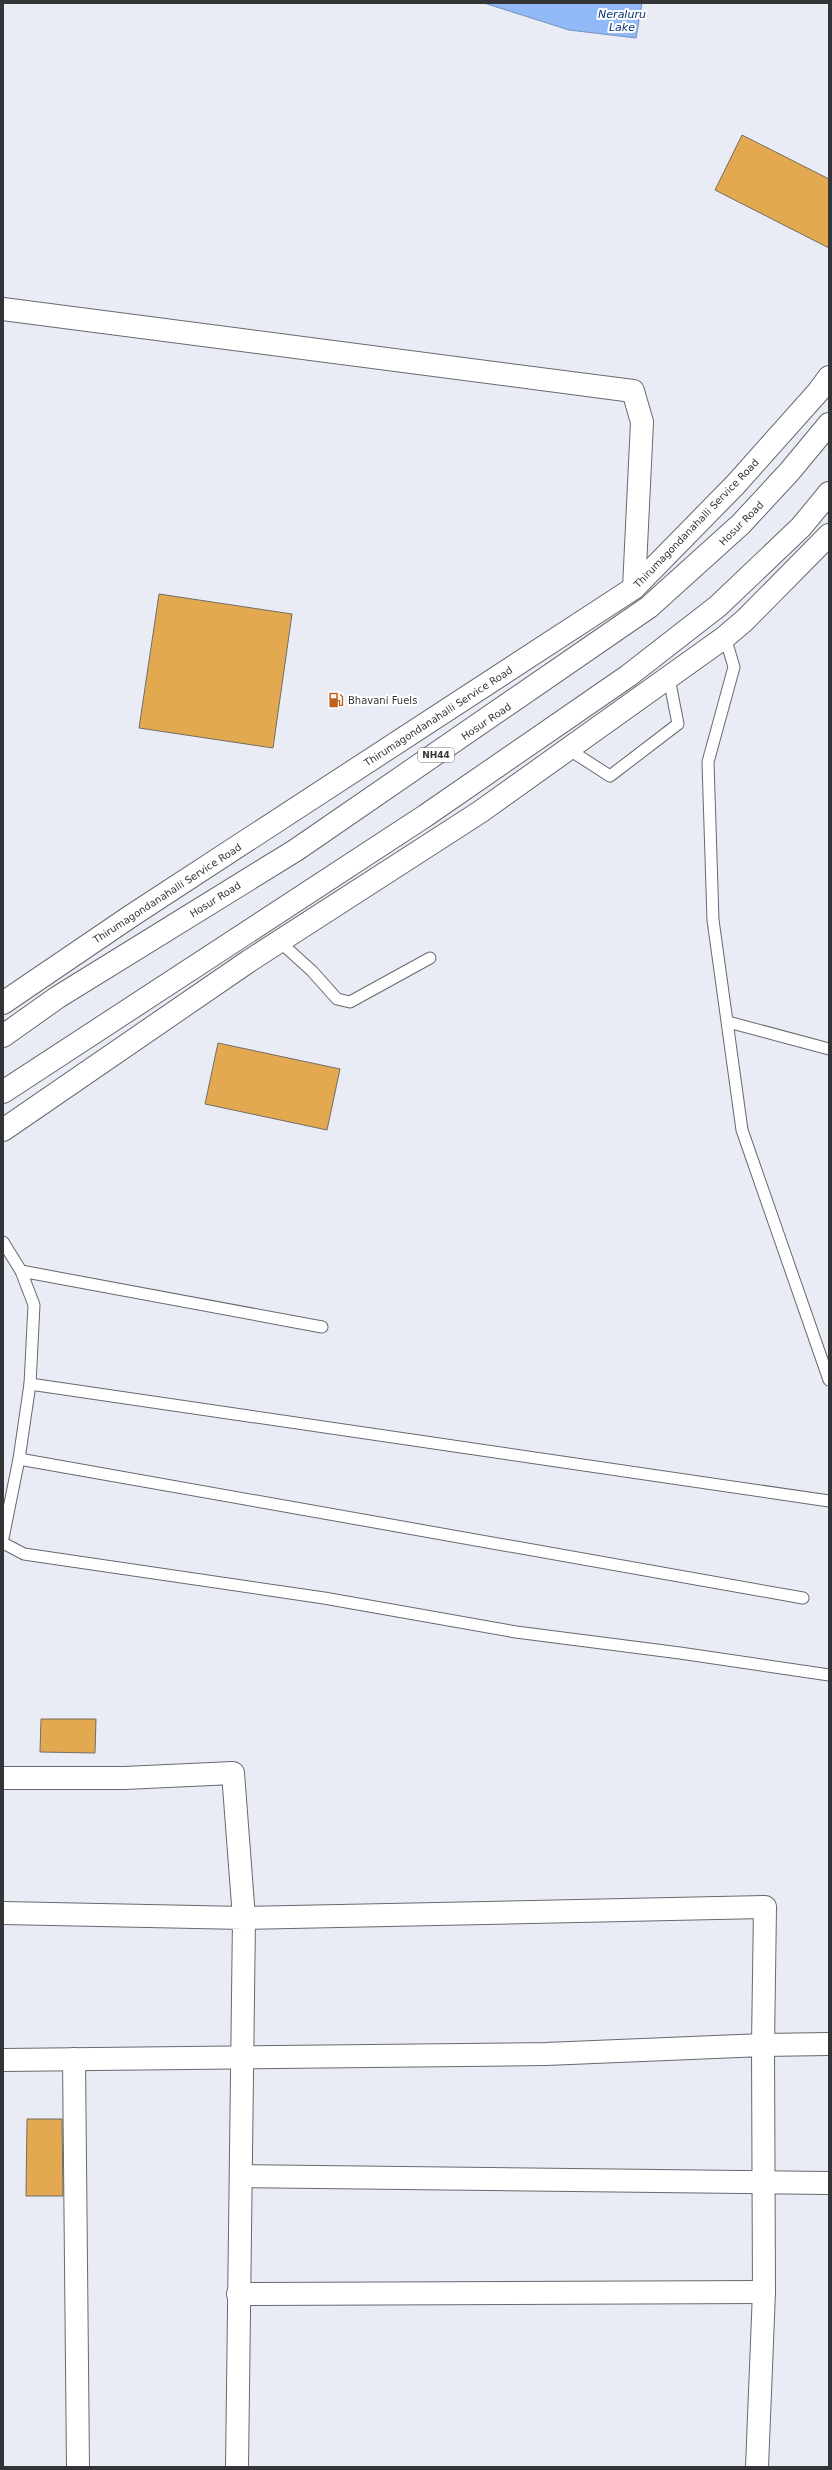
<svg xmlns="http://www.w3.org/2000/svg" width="832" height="2470" font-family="'DejaVu Sans',sans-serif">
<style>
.water{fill:#91b9f8;stroke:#7591be}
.building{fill:#e3a950;stroke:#726d67}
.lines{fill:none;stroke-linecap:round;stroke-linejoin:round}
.lane-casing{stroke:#676970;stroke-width:13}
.street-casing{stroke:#676970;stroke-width:24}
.secondary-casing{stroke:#676970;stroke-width:24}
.highway-casing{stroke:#676970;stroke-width:24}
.lane{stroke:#fff;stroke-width:11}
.street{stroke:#fff;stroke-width:22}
.secondary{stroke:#fff;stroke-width:22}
.highway{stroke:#fff;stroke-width:22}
.labels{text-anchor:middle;stroke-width:4;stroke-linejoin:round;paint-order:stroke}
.shield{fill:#fff;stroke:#707173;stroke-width:1}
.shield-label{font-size:9px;font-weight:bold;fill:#333437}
.street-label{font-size:10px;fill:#333437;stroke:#fff}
.poi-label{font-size:10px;fill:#333437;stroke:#fff;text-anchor:start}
.water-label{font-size:11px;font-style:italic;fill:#053174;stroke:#fff}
</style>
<rect width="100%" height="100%" fill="#e9ecf4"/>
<path class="water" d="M484,3H642L636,38L569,30Z"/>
<g class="building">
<path d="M742,135L829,179V248L715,190Z"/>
<path d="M159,594L292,614L273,748L139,728Z"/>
<path d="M218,1043L340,1069L327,1130L205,1104Z"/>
<path d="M41,1719H96L95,1753L40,1752Z"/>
<path d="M27,2119H62L63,2196H26Z"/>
</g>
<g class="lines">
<g class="lane-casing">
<g id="lane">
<path d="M725,637L734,667L708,762L713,920L742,1130L829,1380"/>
<path d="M568,749L610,776L678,724L669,678"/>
<path d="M280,942L312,971L337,999L350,1002L430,958"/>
<path d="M728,1022L829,1049"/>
<path d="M3,1242L21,1271L34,1305L30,1384L19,1459L3,1538"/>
<path d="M21,1271L322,1327"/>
<path d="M30,1384L829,1501"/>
<path d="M19,1459L803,1598"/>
<path d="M3,1543L24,1554L324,1598L516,1632L680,1653L829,1675"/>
</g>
</g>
<g class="street-casing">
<g id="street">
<path d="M3,309L633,391L642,422L634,588"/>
<path d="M3,1778H124L233,1773L244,1918L765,1907L763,2045L829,2044"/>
<path d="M3,1913L244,1918L237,2467"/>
<path d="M74,2059L78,2467"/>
<path d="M3,2060L546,2054L763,2045L764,2292L757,2467"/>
<path d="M241,2176L829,2183"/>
<path d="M238,2294L764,2292"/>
</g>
</g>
<g class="secondary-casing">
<g id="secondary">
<path d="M3,1003L131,916L634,588L736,484L818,392L829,377"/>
<path d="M3,1130L249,961L480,812L725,637L745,620L829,535"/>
</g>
</g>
<g class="highway-casing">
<g id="highway">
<path d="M3,1036L58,997L296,850L649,607L741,524L790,471L829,424"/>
<path d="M3,1092L425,816L628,676L718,606L801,527L829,493"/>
</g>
</g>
<use href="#lane" class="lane"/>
<use href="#street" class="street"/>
<use href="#secondary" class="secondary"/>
<use href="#highway" class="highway"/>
</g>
<defs>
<g id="fuel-bare" transform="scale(1.2)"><path d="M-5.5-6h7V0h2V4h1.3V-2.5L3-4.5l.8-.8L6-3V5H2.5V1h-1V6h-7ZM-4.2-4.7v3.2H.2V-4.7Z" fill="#c1611e" stroke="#fff" stroke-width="2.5" paint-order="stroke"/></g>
</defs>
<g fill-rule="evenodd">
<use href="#fuel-bare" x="336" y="700"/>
</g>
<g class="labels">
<rect class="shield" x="418" y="748" width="36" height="14" rx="3"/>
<g class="shield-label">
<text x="436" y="758">NH44</text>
</g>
<g class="street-label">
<text transform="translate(696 523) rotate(-46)" y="4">Thirumagondanahalli Service Road</text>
<text transform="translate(741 523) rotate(-45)" y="4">Hosur Road</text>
<text transform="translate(438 716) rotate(-33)" y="4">Thirumagondanahalli Service Road</text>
<text transform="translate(486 721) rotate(-34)" y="4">Hosur Road</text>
<text transform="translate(167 893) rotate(-33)" y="4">Thirumagondanahalli Service Road</text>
<text transform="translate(215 899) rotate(-32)" y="4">Hosur Road</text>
</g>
<g class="poi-label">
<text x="348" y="704">Bhavani Fuels</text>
</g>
<g class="water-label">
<text x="622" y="18">Neraluru<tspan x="622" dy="13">Lake</tspan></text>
</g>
</g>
<rect width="832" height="2470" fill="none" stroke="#333437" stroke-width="8"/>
</svg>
